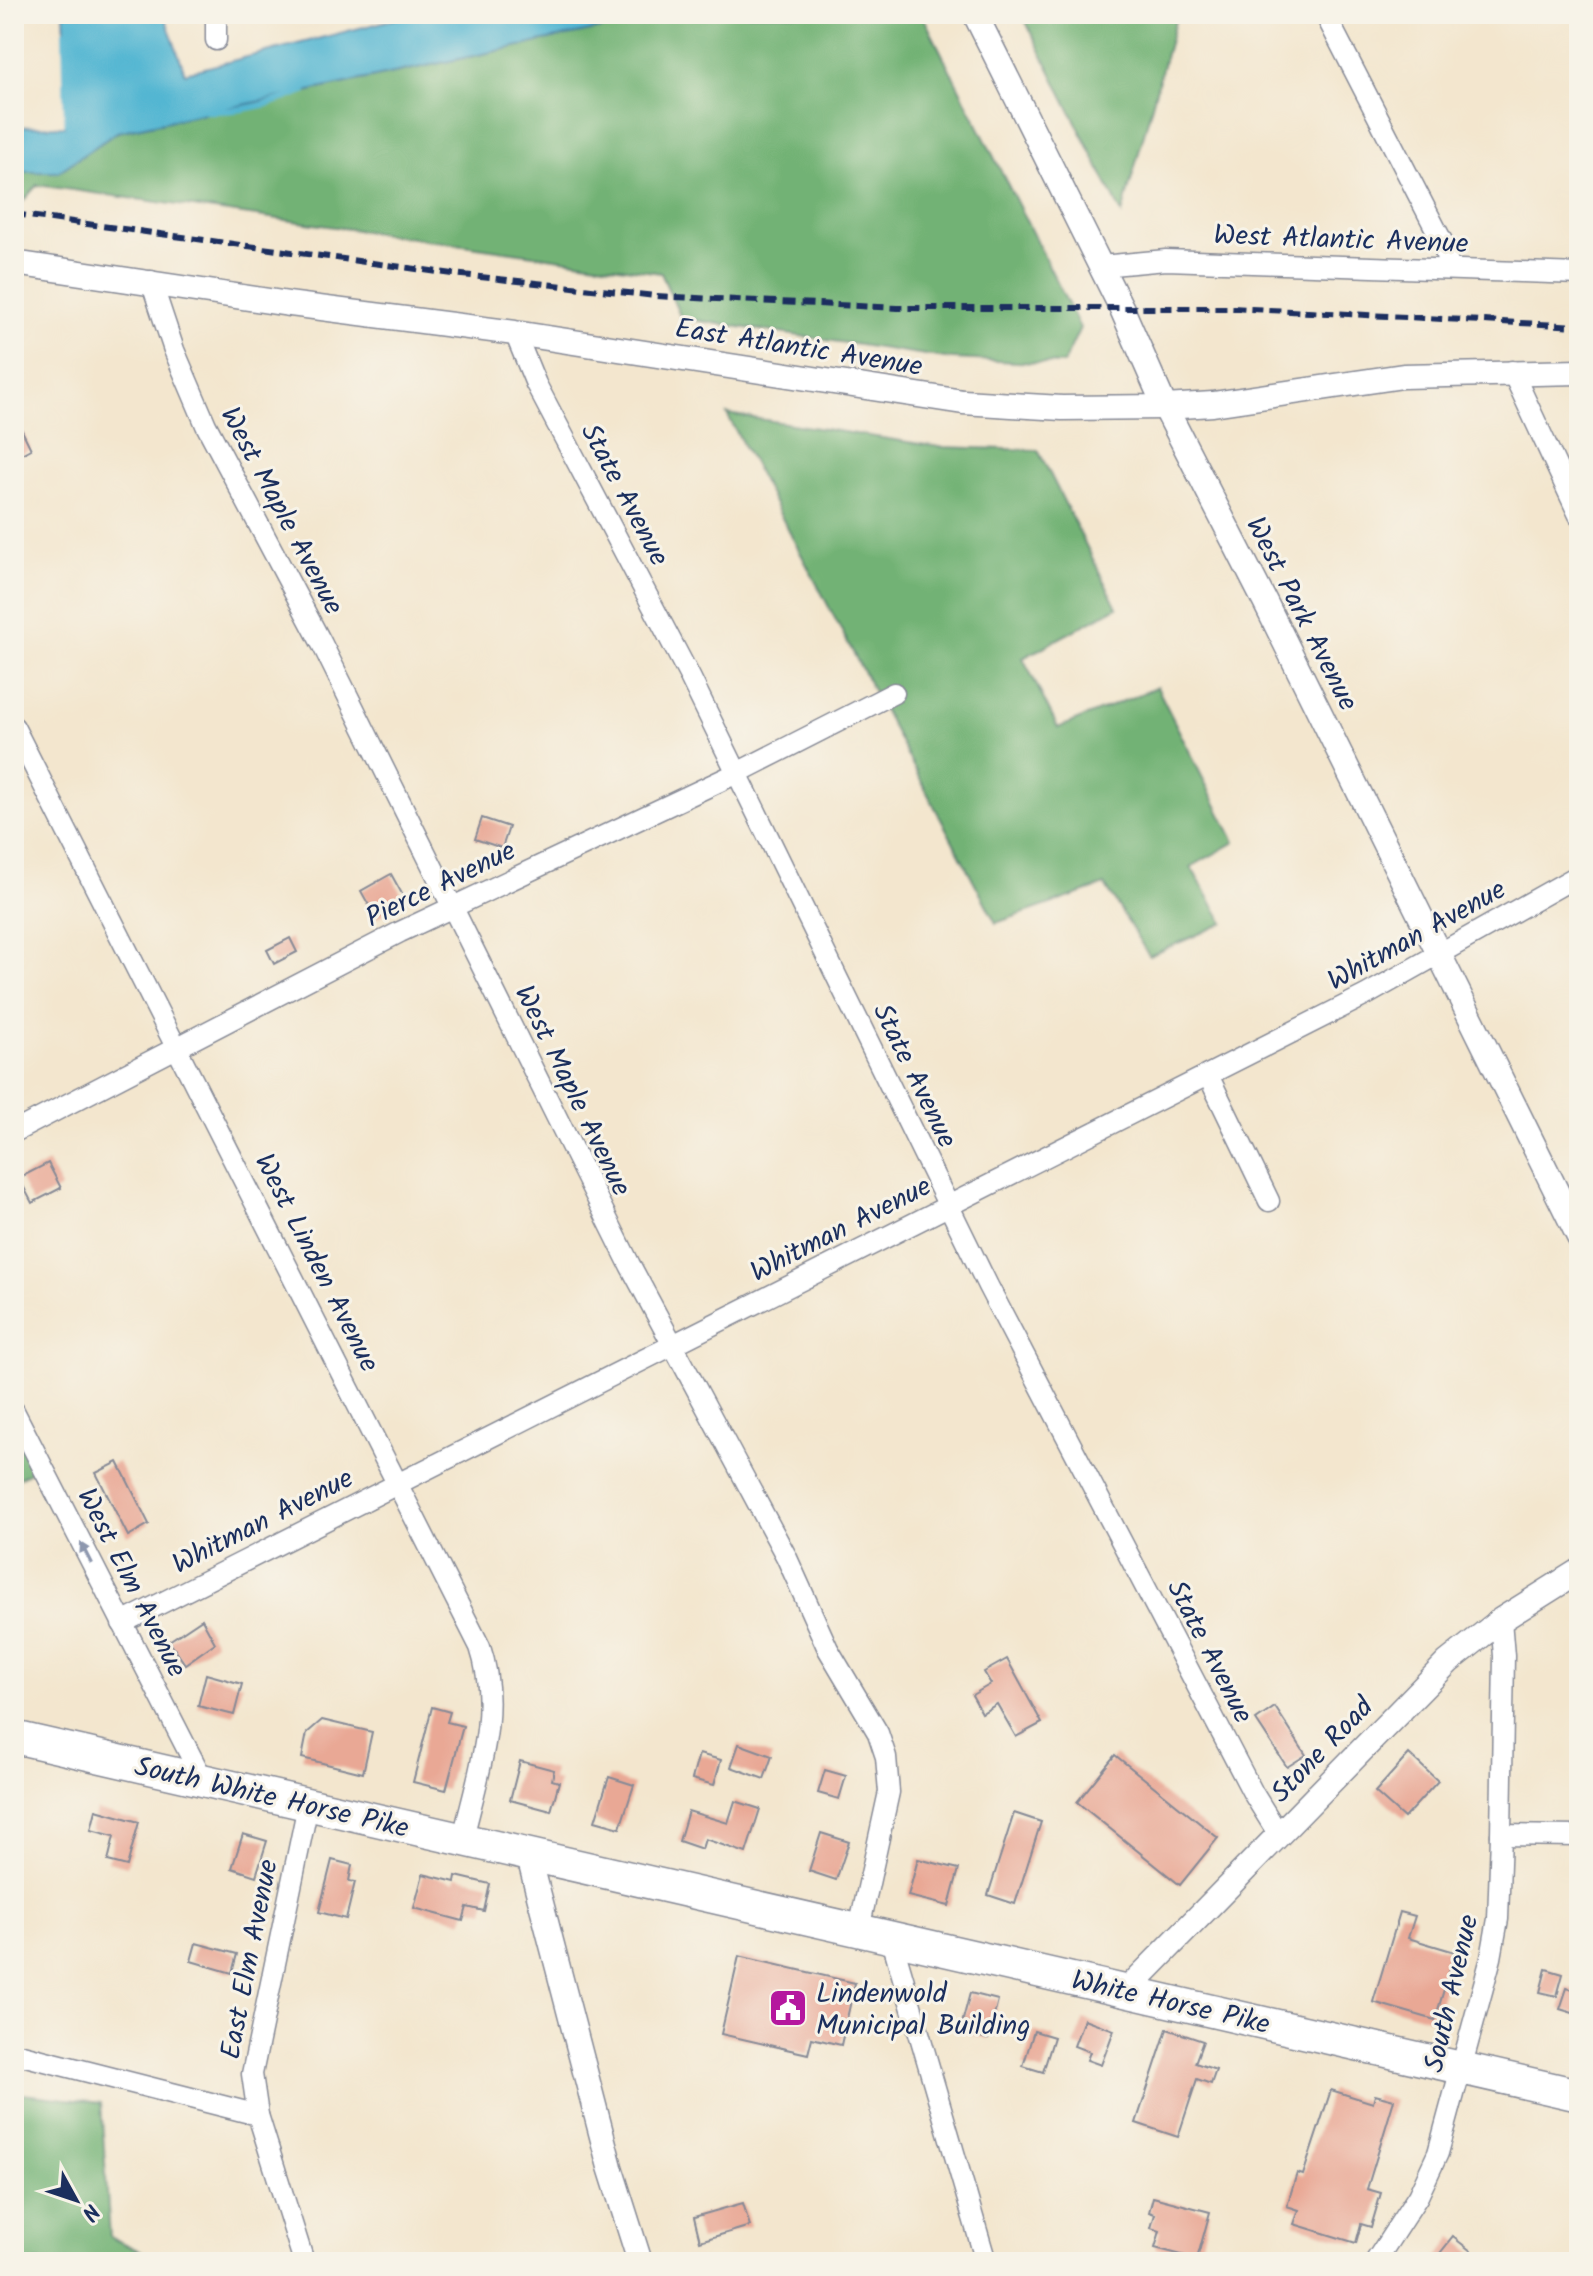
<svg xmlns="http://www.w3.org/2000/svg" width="1593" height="2276" font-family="Kalam,sans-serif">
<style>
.forest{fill:#72b274;stroke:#467069;stroke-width:2}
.water{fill:#53b6d2;stroke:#377298;stroke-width:2}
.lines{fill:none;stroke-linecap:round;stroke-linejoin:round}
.stream{stroke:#53b6d2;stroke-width:6}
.building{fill:#e9a895}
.minor-casing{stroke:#878a96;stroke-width:23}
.tertiary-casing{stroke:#878a96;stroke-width:27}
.trunk-casing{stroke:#878a96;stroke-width:35}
.minor{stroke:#fff;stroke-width:20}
.tertiary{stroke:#fff;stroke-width:24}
.trunk{stroke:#fff;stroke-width:32}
.rail{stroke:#1b2f5e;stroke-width:6;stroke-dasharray:12 6;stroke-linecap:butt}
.oneway{fill:#8d97ae}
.labels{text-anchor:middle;stroke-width:6;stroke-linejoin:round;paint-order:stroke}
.street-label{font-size:28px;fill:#1b2f5e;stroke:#f7f3e8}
.poi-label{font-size:28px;fill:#1b2f5e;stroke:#f7f3e8;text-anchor:start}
</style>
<rect width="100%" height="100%" fill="#f7f3e8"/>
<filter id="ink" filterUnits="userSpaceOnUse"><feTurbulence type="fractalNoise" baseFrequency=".0125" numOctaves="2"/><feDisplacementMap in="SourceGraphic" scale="16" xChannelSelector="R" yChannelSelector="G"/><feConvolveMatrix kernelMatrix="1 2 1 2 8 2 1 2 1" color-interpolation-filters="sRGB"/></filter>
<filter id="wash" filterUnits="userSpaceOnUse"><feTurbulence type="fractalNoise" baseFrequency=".006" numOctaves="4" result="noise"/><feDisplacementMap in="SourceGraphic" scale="32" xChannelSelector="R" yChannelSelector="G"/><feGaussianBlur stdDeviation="1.8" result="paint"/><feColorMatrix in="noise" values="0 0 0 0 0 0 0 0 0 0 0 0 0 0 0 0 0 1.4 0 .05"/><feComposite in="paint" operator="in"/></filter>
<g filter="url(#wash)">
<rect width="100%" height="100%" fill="#f3e6ce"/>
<g class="forest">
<path d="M632,14H922L1080,328L1063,364L952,359L681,318L661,273L37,185L14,212V172H58L117,132L618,25Z"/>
<path d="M1022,14H1177L1122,214Z"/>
<path d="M727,414L940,447L1038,450L1117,607L1023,658L1058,728L1157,687L1235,842L1191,867L1224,923L1149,956L1105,885L996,923Z"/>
<path d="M14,1404L45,1463L14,1481Z"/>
<path d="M14,2093L101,2103L110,2237L163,2262H14Z"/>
</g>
<path class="water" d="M64,14H164L185,73L414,14H632L618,25L117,132L58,172H14V127L69,126Z"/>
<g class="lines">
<g class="stream">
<path d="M65,32L67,123L71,131"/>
<path d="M207,111C242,112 272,105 304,91"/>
</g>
</g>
<g id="blocks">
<g class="building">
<path d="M14,414L31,449L14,458Z"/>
<path d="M482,818L509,827L502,848L475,839Z"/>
<path d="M391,874L406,901L376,918L361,891Z"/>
<path d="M290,938L297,952L274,964L267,950Z"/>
<path d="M48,1163L61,1188L32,1203L19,1178Z"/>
<path d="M118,1462L149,1524L128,1536L96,1473Z"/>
<path d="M202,1619L215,1643L185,1664L169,1641Z"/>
<path d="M1007,1659L1042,1723L1016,1737L997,1704L982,1713L972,1695L991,1684L984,1672Z"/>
<path d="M206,1674L242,1684L234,1715L198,1706Z"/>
<path d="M432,1707L450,1712L447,1722L463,1726L446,1790L413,1782Z"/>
<path d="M1275,1707L1306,1755L1287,1767L1256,1720Z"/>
<path d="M322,1720L372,1732L363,1773L302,1758L307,1733Z"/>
<path d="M739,1744L772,1756L764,1779L731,1767Z"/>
<path d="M699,1754L721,1760L714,1785L692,1779Z"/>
<path d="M1409,1754L1438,1781L1404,1818L1375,1792Z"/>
<path d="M1115,1755L1218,1838L1180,1885L1077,1802Z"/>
<path d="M520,1761L554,1770L552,1780L559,1782L551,1811L510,1800Z"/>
<path d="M825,1770L846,1776L839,1799L818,1793Z"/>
<path d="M609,1777L634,1785L620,1828L595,1821Z"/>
<path d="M735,1801L760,1809L746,1853L705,1839L702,1849L679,1841L688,1811L728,1823Z"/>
<path d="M96,1810L139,1822L127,1866L108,1861L114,1836L91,1830Z"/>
<path d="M1014,1813L1041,1822L1015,1904L988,1895Z"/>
<path d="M821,1833L849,1842L836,1880L809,1871Z"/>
<path d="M243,1834L267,1841L256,1876L232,1868Z"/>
<path d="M918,1859L959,1869L949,1906L908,1896Z"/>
<path d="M332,1860L352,1865L349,1881L355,1882L346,1919L319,1912Z"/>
<path d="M423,1874L455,1882L456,1876L490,1884L484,1911L467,1907L463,1921L414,1908Z"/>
<path d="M1400,1912L1415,1916L1408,1938L1455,1952L1435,2020L1373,2002Z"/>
<path d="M196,1943L237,1954L232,1973L191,1961Z"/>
<path d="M739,1956L855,1983L841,2045L812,2038L808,2054L721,2034Z"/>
<path d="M1546,1969L1563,1974L1557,1996L1540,1992Z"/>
<path d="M1567,1988L1579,1992V2015L1560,2009Z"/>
<path d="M970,1993L998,2000L988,2039L960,2031Z"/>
<path d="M1084,2019L1114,2030L1101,2065L1087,2060L1090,2052L1074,2046Z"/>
<path d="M1167,2029L1203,2041L1195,2063L1216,2070L1211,2084L1197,2079L1178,2137L1136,2123Z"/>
<path d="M1034,2031L1054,2037L1043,2072L1023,2066Z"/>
<path d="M1331,2090L1373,2103L1375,2095L1394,2100L1367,2189L1381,2193L1371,2227L1361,2224L1356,2243L1294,2224L1299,2210L1287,2206L1297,2173L1303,2175Z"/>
<path d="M1153,2197L1210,2212L1197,2259L1155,2248L1160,2231L1151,2228L1155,2214L1149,2212Z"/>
<path d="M743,2203L750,2226L700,2241L694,2217Z"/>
<path d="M1453,2237L1485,2262H1433Z"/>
</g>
</g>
</g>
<g filter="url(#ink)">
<use href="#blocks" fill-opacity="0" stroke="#878a96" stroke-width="2"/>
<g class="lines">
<g class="minor-casing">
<g id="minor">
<path d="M216,14V40"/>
<path d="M1325,14L1443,243L1449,268"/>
<path d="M1101,266L1166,260L1579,274"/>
<path d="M151,281L174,350L206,425L322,644L630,1265L786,1556L828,1649L878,1733L886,1757L889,1792L859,1929"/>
<path d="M515,333L536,384L690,677L988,1286L1253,1793L1279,1835"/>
<path d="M1512,371L1579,515"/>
<path d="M14,727L480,1647C502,1712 477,1777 462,1842"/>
<path d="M1208,1075L1269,1201"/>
<path d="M14,1132L400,932L737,773L894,693"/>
<path d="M14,1411L202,1778"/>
<path d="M122,1623L1366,995L1579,875"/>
<path d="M1501,1835L1579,1836"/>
<path d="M891,1937L986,2262"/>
<path d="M14,2053L258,2115"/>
<path d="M304,2262L258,2115L252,2074L308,1805"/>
<path d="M1375,2262L1418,2196L1438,2153L1491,1958L1498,1919L1501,1835L1504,1656L1501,1620"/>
</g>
</g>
<g class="tertiary-casing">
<g id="tertiary">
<path d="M975,14L1122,309L1165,407L1265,602L1579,1237"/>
<path d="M14,263L289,304L515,333L963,402L1062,408L1165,407L1213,404L1403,376L1579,372"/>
<path d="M529,1857L610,2167L640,2262"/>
<path d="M1125,1992L1448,1662L1501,1620L1579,1571"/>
</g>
</g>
<g class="trunk-casing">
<path id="trunk" d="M14,1737L1579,2095"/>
</g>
<use href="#minor" class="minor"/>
<use href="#tertiary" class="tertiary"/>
<use href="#trunk" class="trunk"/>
<path class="rail" d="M14,214L453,274L656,296L898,308H1232L1579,326"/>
</g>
<defs><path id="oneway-solid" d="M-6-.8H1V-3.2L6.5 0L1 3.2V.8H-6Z" transform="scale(2)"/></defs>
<use class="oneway" href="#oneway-solid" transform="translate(86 1553) rotate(-117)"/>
</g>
<defs>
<g id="civic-square" transform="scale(2)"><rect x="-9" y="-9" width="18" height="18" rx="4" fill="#b5179e" stroke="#f7f3e8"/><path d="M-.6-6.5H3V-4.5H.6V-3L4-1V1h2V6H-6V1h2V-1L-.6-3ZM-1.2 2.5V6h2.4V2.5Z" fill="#fff"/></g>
</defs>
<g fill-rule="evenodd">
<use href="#civic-square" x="788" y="2008"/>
</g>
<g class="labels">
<g class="street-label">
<text transform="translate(1341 238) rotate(2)" y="10">West Atlantic Avenue</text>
<text transform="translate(799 346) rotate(9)" y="10">East Atlantic Avenue</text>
<text transform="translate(626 494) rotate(62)" y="10">State Avenue</text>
<text transform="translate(283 510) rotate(62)" y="10">West Maple Avenue</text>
<text transform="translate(1303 613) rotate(63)" y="10">West Park Avenue</text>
<text transform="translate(440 883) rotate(-26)" y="10">Pierce Avenue</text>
<text transform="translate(1416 934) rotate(-29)" y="10">Whitman Avenue</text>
<text transform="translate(916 1075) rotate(64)" y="10">State Avenue</text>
<text transform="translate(574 1090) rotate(64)" y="10">West Maple Avenue</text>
<text transform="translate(840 1228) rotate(-27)" y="10">Whitman Avenue</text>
<text transform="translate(318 1262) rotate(63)" y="10">West Linden Avenue</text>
<text transform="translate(262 1520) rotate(-27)" y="10">Whitman Avenue</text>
<text transform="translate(133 1582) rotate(63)" y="10">West Elm Avenue</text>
<text transform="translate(1211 1651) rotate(63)" y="10">State Avenue</text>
<text transform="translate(1321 1749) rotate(-46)" y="10">Stone Road</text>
<text transform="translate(272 1796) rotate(13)" y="10">South White Horse Pike</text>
<text transform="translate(248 1959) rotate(-79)" y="10">East Elm Avenue</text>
<text transform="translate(1450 1993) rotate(-77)" y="10">South Avenue</text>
<text transform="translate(1171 2001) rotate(13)" y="10">White Horse Pike</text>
</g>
<g class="poi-label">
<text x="816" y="2002">Lindenwold<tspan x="816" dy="32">Municipal Building</tspan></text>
</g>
</g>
<rect width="1593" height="2276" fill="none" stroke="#f7f3e8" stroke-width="48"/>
<g transform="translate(76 2200) rotate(130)" stroke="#f7f3e8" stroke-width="6" paint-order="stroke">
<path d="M0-6L14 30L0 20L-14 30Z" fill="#1b2f5e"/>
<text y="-12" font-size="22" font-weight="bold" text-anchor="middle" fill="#1b2f5e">N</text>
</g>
</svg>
